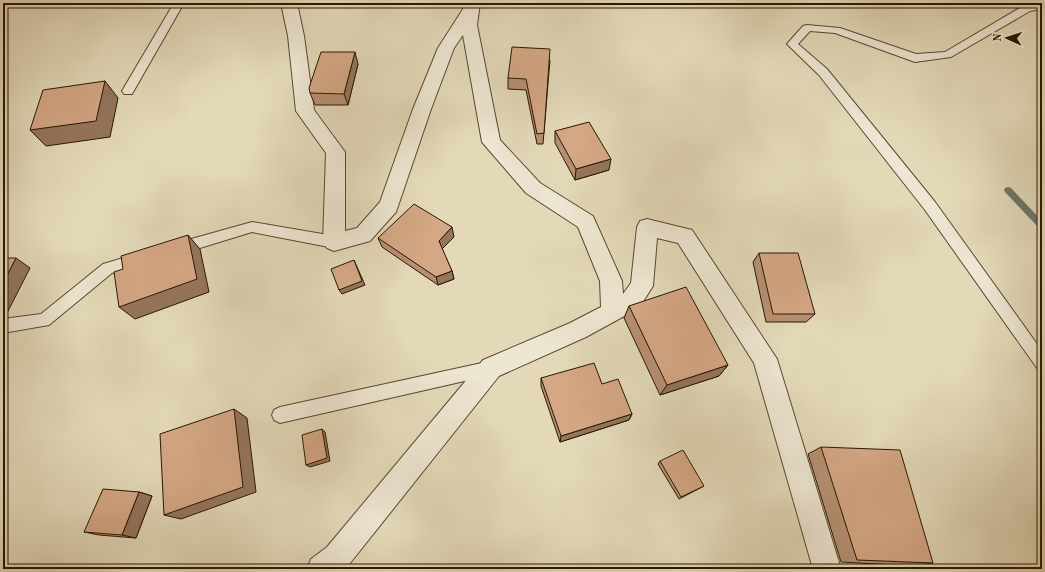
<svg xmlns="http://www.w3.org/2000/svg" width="1045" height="572" font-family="'Old Standard TT',serif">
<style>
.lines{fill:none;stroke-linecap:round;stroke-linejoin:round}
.stream{fill:#6a786a;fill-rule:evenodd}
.lane-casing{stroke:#58472e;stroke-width:2}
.street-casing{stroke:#58472e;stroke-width:2}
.lane{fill:#ede6d2;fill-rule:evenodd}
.street{fill:#ede6d2;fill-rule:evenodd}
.wall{fill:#b69072;stroke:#2a1600}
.shaded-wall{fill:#94755d;stroke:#2a1600}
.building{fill:#d4a785;stroke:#2a1600}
</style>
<rect width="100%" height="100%" fill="#e3d9b9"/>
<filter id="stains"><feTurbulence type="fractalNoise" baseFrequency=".005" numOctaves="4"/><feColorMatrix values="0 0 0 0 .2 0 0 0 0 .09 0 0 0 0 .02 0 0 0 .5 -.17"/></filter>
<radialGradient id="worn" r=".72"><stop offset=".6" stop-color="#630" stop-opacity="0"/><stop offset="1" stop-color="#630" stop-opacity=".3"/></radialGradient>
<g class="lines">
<path class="stream" d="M1008,187L1011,188L1042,221V229L1039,228L1005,192L1004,190L1005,188Z"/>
<g class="lane-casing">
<g id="lane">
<path d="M174,3H184L132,94H124L122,91Z"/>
<path d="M1042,3V9L1030,11L951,57L915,62L835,33L810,31L798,44L827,69L935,202L1042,351V370L1037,368L925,210L819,75L787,44L803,26L807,25L840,28L916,54L945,52L1023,6Z"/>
<path d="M252,222L334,236L339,238L341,242L339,246L334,248L252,232L177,255L172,253L170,249L172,245L177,243Z"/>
<path d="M140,253L145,255L147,259L145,263L112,273L49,325L3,333V319L41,314L103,264Z"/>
<path d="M491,361L496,363L499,368L496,373L491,375L280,423L274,420L272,415L274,410L280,407Z"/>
</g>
</g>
<g class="street-casing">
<path id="street" d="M281,3H297L304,36L314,110L345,152V231L357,228L380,202L413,109L438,48L463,9L464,3H480L477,25L500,140L540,183L593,216L622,281L623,294L631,283L637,227L640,221L647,219L692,230L777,359L841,569H813L754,363L678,243L657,238L653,286L639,308L586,337L499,376L347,567L344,569H307L311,559L327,547L483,360L570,323L601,307L600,281L578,227L526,193L482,142L463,35L454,48L431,109L396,212L370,241L334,251L327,248L323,242L326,153L296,111L288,36Z"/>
</g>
<use href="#lane" class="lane"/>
<use href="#street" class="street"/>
</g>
<g class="wall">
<path d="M550,60L543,144H537L526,90L508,89V78Z"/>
<path d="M358,64L348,105H315L310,93Z"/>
<path d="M555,131L609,170L575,180L555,143Z"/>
<path d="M454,237L442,249L452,271L454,279L438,285L382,247L378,238Z"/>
<path d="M759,253L815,314L806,322H766L753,262Z"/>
<path d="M629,306L728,365L719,376L660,395L624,318Z"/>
<path d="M541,378L602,384L632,414L629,420L560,442L541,386Z"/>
<path d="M821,447L933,563L913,566L841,562L808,454Z"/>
<path d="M660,461L704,486L679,499L658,464Z"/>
<path d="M139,492L152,496L136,538L99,535L84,532Z"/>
</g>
<g class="shaded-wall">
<path d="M355,52L358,64L348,105L344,94Z"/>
<path d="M105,81L118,98L110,137L46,146L30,130Z"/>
<path d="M611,159L609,170L575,180L576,169Z"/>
<path d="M452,227L454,237L441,250L439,241Z"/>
<path d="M188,235L200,249L209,292L135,319L119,307Z"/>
<path d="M16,258L30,268L5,317L3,318V283Z"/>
<path d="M354,260L365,285L342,294L339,290Z"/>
<path d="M452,271L454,279L438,285L436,277Z"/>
<path d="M728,365L719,376L660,395L667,385Z"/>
<path d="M234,409L247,418L256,492L181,519L164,515Z"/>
<path d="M632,414L629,420L560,442L561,436Z"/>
<path d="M322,429L325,432L330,461L310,467L306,465Z"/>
<path d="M139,492L152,496L136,538L122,535Z"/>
</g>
<g class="building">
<path d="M512,47L550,49L544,133L537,134L526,79L508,78Z"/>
<path d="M321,52H355L344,94L310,93L309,88Z"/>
<path d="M105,81L96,121L30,130L43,90Z"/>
<path d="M589,122L611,159L576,169L555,131Z"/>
<path d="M414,204L452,227L439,241L452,271L436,277L378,238Z"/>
<path d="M188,235L197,279L119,307L114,272L123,269L121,256Z"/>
<path d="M759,253H798L815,314H773Z"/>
<path d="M3,258H16L3,283Z"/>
<path d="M354,260L362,281L339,290L331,269Z"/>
<path d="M686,287L728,365L667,385L629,306Z"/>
<path d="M594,363L602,384L618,379L632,414L561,436L541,378Z"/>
<path d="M234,409L243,487L164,515L160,434Z"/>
<path d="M322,429L327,458L306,465L302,435Z"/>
<path d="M821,447L900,450L933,563L857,560Z"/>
<path d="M683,450L704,486L681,497L660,461Z"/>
<path d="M103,489L139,492L122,535L84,532Z"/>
</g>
<rect width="1045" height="572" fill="none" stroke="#e3d9b9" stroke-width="16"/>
<rect x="4" y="4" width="1037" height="564" fill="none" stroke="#2a1600" stroke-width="2"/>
<rect x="8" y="8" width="1029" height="556" fill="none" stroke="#2a1600"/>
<g transform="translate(1007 38) rotate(273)" stroke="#ede6d2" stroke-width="3" paint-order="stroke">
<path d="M0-3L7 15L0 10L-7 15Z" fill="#2a1600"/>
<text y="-6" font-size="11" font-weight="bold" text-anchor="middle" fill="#2a1600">N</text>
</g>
<rect width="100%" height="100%" filter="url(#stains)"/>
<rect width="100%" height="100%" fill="url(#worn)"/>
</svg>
